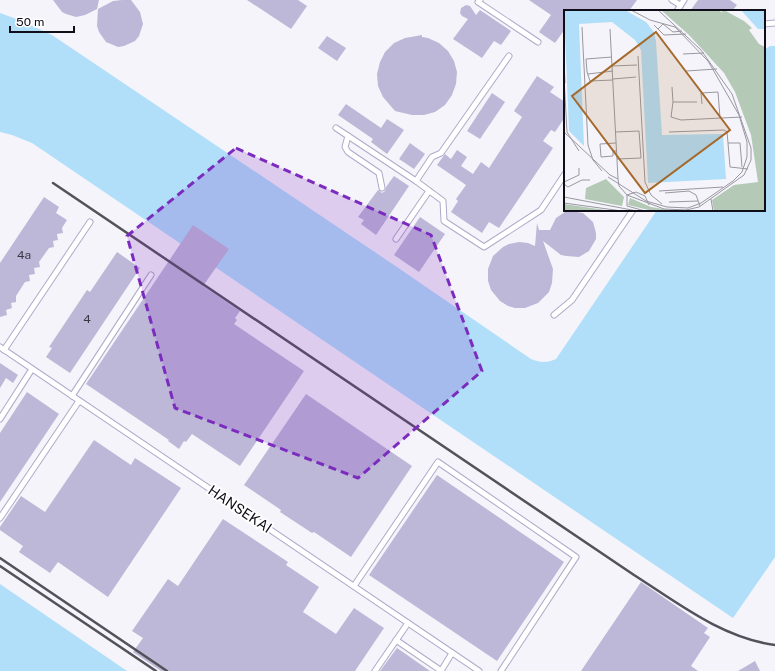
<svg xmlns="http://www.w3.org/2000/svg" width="775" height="671" font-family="'Public Sans',sans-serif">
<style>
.water{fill:#b1dff9}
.building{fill:#bdb8d7}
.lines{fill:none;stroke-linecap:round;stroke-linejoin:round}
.lane-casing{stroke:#b0aac9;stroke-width:7}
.lane{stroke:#fff;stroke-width:5}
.rail{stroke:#53515a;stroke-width:2.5}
.marked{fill:#7b2cbf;fill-opacity:0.2;stroke:#7b2cbf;stroke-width:3;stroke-dasharray:8 5;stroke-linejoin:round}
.labels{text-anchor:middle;stroke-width:4;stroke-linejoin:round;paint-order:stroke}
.number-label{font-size:12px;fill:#3a3847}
.street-label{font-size:14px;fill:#0f0d17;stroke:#fff}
.inset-road{fill:none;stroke:#9998a0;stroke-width:1}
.view{fill:#a5692b;fill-opacity:0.15;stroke:#a5692b;stroke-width:2}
.inset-edge{fill:none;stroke:#0f0d17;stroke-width:2}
</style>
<rect width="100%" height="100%" fill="#f5f4fb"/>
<g class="water">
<path d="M0,13L22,21L52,35L394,265L531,359C541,363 547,363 556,359L657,210H764V50L770,46H775V557L733,618L32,143L12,135L0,132Z"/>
<path d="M0,584L127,671H0Z"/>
</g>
<g class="building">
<path d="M53,0H99L97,9L85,15L76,17L66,14L62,12Z"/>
<path d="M122,0H131L140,12L143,24L139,36L135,41L124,46L118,47L106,42L99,32L97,26L98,9L113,1Z"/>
<path d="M247,0H298L307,6L291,29Z"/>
<path d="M529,0H637L629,11H565V29L555,43L539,32L551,15Z"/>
<path d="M698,0H730L737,5L732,11H690Z"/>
<path d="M466,5L470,6L476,15L480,10L511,31L501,45L494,41L482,58L453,39L468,19L462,16L460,13L461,8Z"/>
<path d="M422,35V37L428,38L439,43L448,51L454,61L457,72L456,84L452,95L445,105L435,112L424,115H412L395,111L383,97L378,86L377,74L380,62L385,52L394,43L405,38Z"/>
<path d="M327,36L346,48L337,61L318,48Z"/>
<path d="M537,76L554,87L550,92L565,102V117L555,132L551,130L543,141L553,148L499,228L489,222L482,233L451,212L458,201L456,199L466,185L437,165L445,154L451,159L457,150L467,157L461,166L473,174L481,162L489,168L522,117L514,111Z"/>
<path d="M492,93L505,102L480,139L467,131Z"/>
<path d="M346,104L381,128L387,119L404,130L387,154L371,142L373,139L338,115Z"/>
<path d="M410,143L425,154L414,169L399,159Z"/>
<path d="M394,176L409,186L376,235L361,224L364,220L358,217L378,190L382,193L385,191L386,187Z"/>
<path d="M44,197L59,207L56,213L67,220L62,228L63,233L57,234L58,240L53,241L54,247L49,248L39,262L40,267L34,268L35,274L29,275L30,281L25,282L16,296V302L11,303L12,308L6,310L7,315L0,317V263Z"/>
<path d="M571,211L583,213L593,222L596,233V239L589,251L579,257L566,256L561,255L543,241L553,269L552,283L549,292L538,303L525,308H515L508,306L500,301L491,290L488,281V269L493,256L503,247L509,244L519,242L528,243L535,246L537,223L539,230H550L556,218L565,212Z"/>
<path d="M420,217L445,234L419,272L394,255Z"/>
<path d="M193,225L229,249L203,286L240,311L235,318L237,320L234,324L304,371L240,466L192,434L186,442L184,441L179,449L168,441L169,440L86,384Z"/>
<path d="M117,252L140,268L70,373L46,357L52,348L49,347L87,290L90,292Z"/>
<path d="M0,363L18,375L13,383L6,378L0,388Z"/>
<path d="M27,392L59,414L0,502V433Z"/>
<path d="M306,394L412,466L351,557L314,532L312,533L280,512L281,510L244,485Z"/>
<path d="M94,440L131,465L135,458L181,488L108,597L58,562L50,573L19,552L23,546L0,530V527L21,496L45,512Z"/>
<path d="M437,475L564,562L497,661L369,575Z"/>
<path d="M223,519L288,562L286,565L319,587L303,612L336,634L354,608L384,628L355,671H161L133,652L143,638L132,631L168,579L178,586Z"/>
<path d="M641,582L708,628L704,633L710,637L691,666L698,671H581Z"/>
<path d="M397,648L430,671H380Z"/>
<path d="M755,661L760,671H738Z"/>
</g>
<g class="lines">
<g class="lane-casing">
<g id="lane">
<path d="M480,0L478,2L538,42"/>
<path d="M672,0L680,5"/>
<path d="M677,11L684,0"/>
<path d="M764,24L775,23"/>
<path d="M509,56L441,153L432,157L416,181L443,201L444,221L484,247L541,210L565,174"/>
<path d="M336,128L416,181"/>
<path d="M348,136L345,147L348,152L379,173L382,188"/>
<path d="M396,239L429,191"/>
<path d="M554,315L572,300L633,210"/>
<path d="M0,347L479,671"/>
<path d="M4,350L90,222"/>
<path d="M72,396L151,275"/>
<path d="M0,419L32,369"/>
<path d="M0,518L79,401"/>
<path d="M354,586L438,462L576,557L501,671"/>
<path d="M396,640L440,670"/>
<path d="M375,671L408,623"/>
<path d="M441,671L452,653"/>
</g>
</g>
<use href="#lane" class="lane"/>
<g class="rail">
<path d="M53,183L634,575C678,603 722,638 775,645"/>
<path d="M0,558L167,671"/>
<path d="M0,566L156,671"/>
</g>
</g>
<path class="marked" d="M236,148L431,235L482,371L358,478L175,408L127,236Z"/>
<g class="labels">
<g class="number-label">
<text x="24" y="259">4a</text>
<text x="87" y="323">4</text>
</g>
<g class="street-label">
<text transform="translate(240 509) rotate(34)" y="5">HANSEKAI</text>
</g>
</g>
<g transform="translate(564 10)">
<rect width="201" height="201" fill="#f5f4fb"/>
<path d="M97,0H154L159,3L157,0H160L180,11L188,18L185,20L195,34L201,37V201H150L148,190L170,175L194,172L187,125L171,82L160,63L125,25ZM42,169L60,187L58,196L21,189L22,178ZM66,188L87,197L111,201H89L64,195ZM0,194L41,200H0Z" fill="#b4cab6"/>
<path d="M0,0H61L82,12L90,22L92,32L98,125L159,124L162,169L84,173L77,40L71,30L48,12L15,14L20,136L5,121ZM177,0H201V19H194Z" fill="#b1dff9"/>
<path class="inset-road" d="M90,15L100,25L122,24M18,17L24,135L29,150L38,161M46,19L54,169M94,19L99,14L109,22L118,21M119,44L140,43M74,46L81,172L87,185L98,194M48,47L22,49L23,62L26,71L49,70M0,51L1,73M48,56L73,55M122,61L153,59M24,64L49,61M0,68L3,122L15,141M49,69L72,67M108,77L109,92M133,92H109L107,107L117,110L178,107M138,94L137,83L154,82L156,108M0,122L46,165L54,169L55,176L63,185L100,199L122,200L135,197L180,165L187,150V138L168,84L137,40L94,0M52,122L75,121L77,148L53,149M105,122L160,120L163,122L164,133M52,133L36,134L37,147L49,146V141H53M178,157L176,133H164L166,157L184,159M44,167L82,191L103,197L124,198L137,193L169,171L178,162L183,147V132L175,105L144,51L111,17L86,10L67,0M0,172L15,165V158M0,174L4,177L18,170H26M95,181L159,177M101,183L125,181L132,185L136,196M63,185L72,182L81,186L85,195M63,185V196L81,201M0,187L73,201M147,189L149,201M105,192L134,191M0,193L58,201M0,201H14"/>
<path class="view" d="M92,22L166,120L81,183L8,86Z"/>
<rect width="201" height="201" class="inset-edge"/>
</g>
<path d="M10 26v6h64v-6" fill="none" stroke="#0f0d17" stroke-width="2"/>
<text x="16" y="26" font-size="12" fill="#0f0d17" stroke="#ffffff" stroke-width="3" paint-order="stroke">50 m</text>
</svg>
